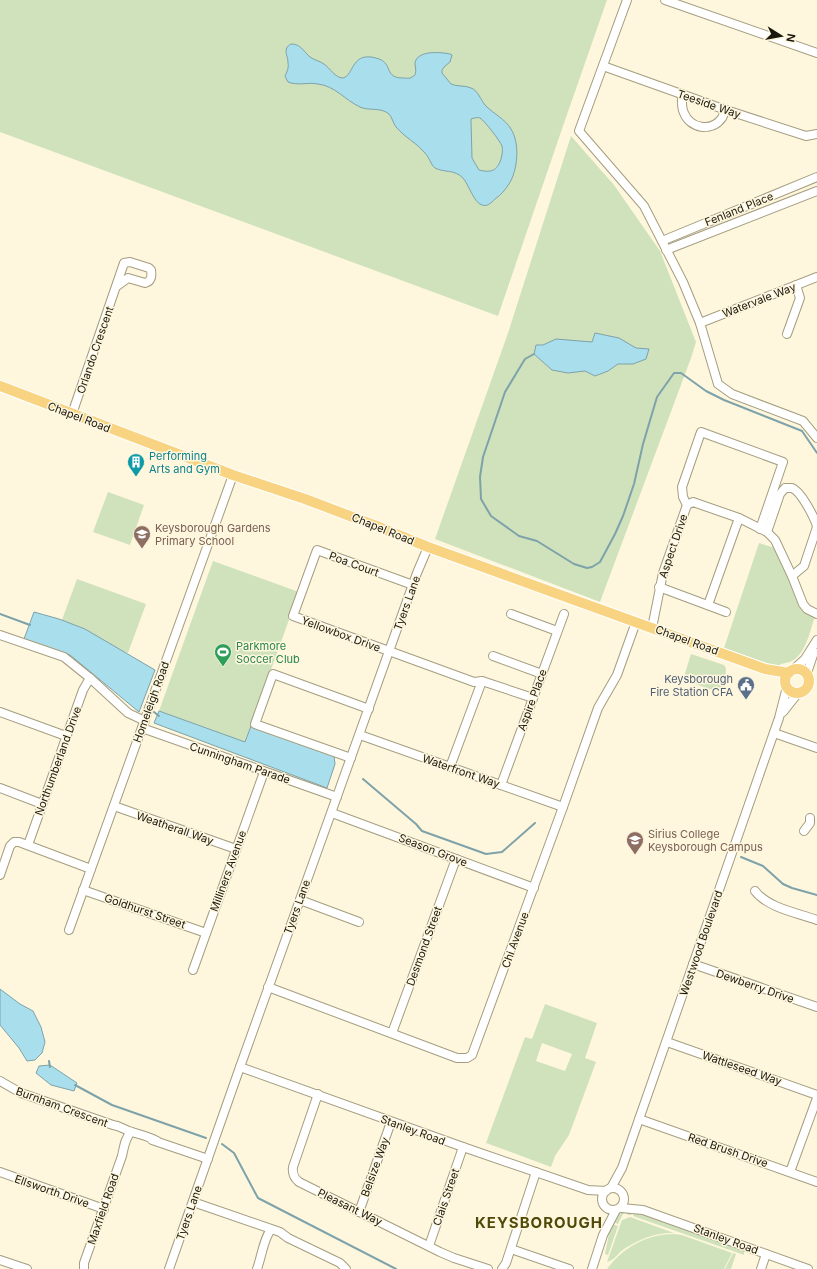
<svg xmlns="http://www.w3.org/2000/svg" width="817" height="1269" font-family="Inter,sans-serif">
<style>
.green{fill:#d0e2bc;fill-rule:evenodd}
.water{fill:#a9deec;stroke:#7ea2a9;fill-rule:evenodd}
.lines{fill:none;stroke-linecap:round;stroke-linejoin:round}
.stream{stroke:#7ea2a9;stroke-width:2}
.minor-casing{stroke:#a49d7f;stroke-width:10}
.major-casing{stroke:#fff;stroke-width:12}
.minor{stroke:#fff;stroke-width:8}
.major{stroke:#f8d482;stroke-width:10}
.labels{text-anchor:middle;stroke-width:3;stroke-linejoin:round;paint-order:stroke}
.street-label{font-size:11px;fill:#1a170c;stroke:#fef7de}
.culture-label{font-size:11px;fill:#0d838f;stroke:#fef7de;text-anchor:start}
.education-label{font-size:11px;fill:#785e54;stroke:#fef7de;text-anchor:start}
.leisure-label{font-size:11px;fill:#27864d;stroke:#fef7de;text-anchor:start}
.service-label{font-size:11px;fill:#4e5e75;stroke:#fef7de;text-anchor:end}
.district-label{font-size:15px;font-weight:bold;letter-spacing:1px;fill:#4f4a09;stroke:#fef7de}
</style>
<rect width="100%" height="100%" fill="#fef7de"/>
<g class="green">
<path d="M0,0H607L563,126L498,316L0,132Z"/>
<path d="M571,136L614,185L660,251L696,342L691,358L600,602L435,539L508,333Z"/>
<path d="M108,492L144,505L130,545L93,532Z"/>
<path d="M759,543L775,548L815,616C810,631 806,655 790,662C787,663 784,663 781,664L778,667L724,648Z"/>
<path d="M213,561L299,592L245,742L159,711Z"/>
<path d="M77,579L146,604L128,653L59,628Z"/>
<path d="M691,654L724,665L726,668L725,694L683,680Z"/>
<path d="M545,1004L597,1023L585,1058L596,1062L569,1135L555,1156L551,1167L486,1143L525,1037L532,1039ZM542,1043L572,1054L565,1071L536,1061Z"/>
<path d="M622,1210L633,1211L631,1215H628L626,1213L623,1214L618,1224L613,1222L617,1214Z"/>
<path d="M635,1211L744,1250V1255L633,1216Z"/>
<path d="M630,1217L674,1233C657,1232 639,1239 624,1249C618,1253 614,1261 607,1262L622,1220Z"/>
<path d="M612,1224L618,1226L608,1255L605,1254L609,1233Z"/>
<path d="M673,1234L682,1235L732,1253L724,1269H607C622,1248 647,1234 673,1234Z"/>
<path d="M733,1253L736,1254L731,1269H725Z"/>
</g>
<g class="water">
<path d="M291,44C301,44 303,51 310,57C314,60 320,61 324,64C330,68 335,78 343,78C354,76 351,49 379,59C393,64 384,78 403,78C406,78 410,79 412,77C418,75 415,68 415,63C417,50 441,52 450,54L452,55L450,62L445,66L442,70V73L451,84C457,87 465,85 471,88C478,90 481,101 486,106C494,114 505,119 511,129C520,143 518,170 509,184C505,190 501,195 495,199C491,203 487,207 482,205C474,203 469,185 463,178C454,169 445,173 435,168C431,165 429,157 425,153C417,143 404,137 396,127C393,123 392,117 389,114C381,107 368,111 360,107C345,100 335,86 318,84C308,82 298,86 288,82L285,76C287,72 289,67 288,63C288,55 282,49 291,44ZM474,118C477,118 478,117 480,118C485,121 500,141 502,146C503,151 502,155 501,159C497,171 491,173 479,170L472,158L471,121V119Z"/>
<path d="M595,333L619,338L636,348L649,349L646,359L633,364H618L608,371L595,376L585,371L568,373L552,370L534,354L536,345H543L556,339L592,342Z"/>
<path d="M34,612L59,619L85,629L155,670L139,712L70,655L24,639Z"/>
<path d="M159,711L245,742L251,726L334,756L335,764L327,788L154,723Z"/>
<path d="M0,989L20,1004L33,1011L41,1027L45,1042L42,1053L35,1060L27,1061L19,1048L0,1025Z"/>
<path d="M50,1065L77,1083L74,1091L51,1085L36,1073L39,1066Z"/>
</g>
<g class="lines">
<g class="stream">
<path d="M534,354L525,359L505,392L483,457L480,477L481,499L491,516L519,536L537,541L574,564L587,568L592,567L600,562L615,534L623,516L634,484L643,444L657,397L674,373H681L706,391L724,400L802,431L817,453"/>
<path d="M0,614L30,625"/>
<path d="M154,712L159,716"/>
<path d="M363,779L416,824L422,831L486,854L502,852L535,823"/>
<path d="M741,857L763,866L783,884L792,888L817,895"/>
<path d="M49,1061L50,1067"/>
<path d="M75,1085L112,1105L206,1138"/>
<path d="M222,1144L234,1153L258,1198L396,1269"/>
</g>
<g class="minor-casing">
<g id="minor">
<path d="M627,0L579,131L644,206L683,282L700,323L718,384L732,394L803,421L817,438"/>
<path d="M665,0L817,53"/>
<path d="M603,66L726,110L806,136L817,134"/>
<path d="M682,94C682,101 681,107 684,113C690,128 711,133 722,118C723,116 724,113 726,110"/>
<path d="M662,241L817,177"/>
<path d="M666,250L817,191"/>
<path d="M700,323L817,277"/>
<path d="M787,334L800,298L796,285"/>
<path d="M72,414L124,263L130,262L149,268L151,270C152,276 152,281 145,283L128,278L117,286"/>
<path d="M687,505L683,497L682,487L701,432L783,462L760,529"/>
<path d="M767,532L780,494L785,488C787,488 790,488 792,488C801,491 814,517 817,526"/>
<path d="M792,576L804,566L817,527"/>
<path d="M413,585L317,550L293,616L474,682L482,681L533,698"/>
<path d="M659,587L726,612"/>
<path d="M708,605L739,518"/>
<path d="M511,614L557,631"/>
<path d="M652,628L663,573L687,505L693,502L739,518L767,532L775,540L792,576L803,604L807,609L817,614"/>
<path d="M0,635L64,657L90,678L128,713L145,721"/>
<path d="M493,656L542,674"/>
<path d="M794,669L805,659L817,640"/>
<path d="M807,673L814,652"/>
<path d="M0,712L66,736"/>
<path d="M783,712L798,693"/>
<path d="M142,728L337,797"/>
<path d="M774,733L817,748"/>
<path d="M360,735L563,807"/>
<path d="M351,758L255,724L273,674L369,709"/>
<path d="M450,767L482,681"/>
<path d="M501,785L564,614"/>
<path d="M0,788L42,804"/>
<path d="M114,806L236,849"/>
<path d="M332,813L534,888"/>
<path d="M804,831L810,823V818"/>
<path d="M28,845L83,690L90,678"/>
<path d="M0,875L10,846L14,842H19L91,869"/>
<path d="M83,890L206,933"/>
<path d="M755,891C768,908 798,913 817,920"/>
<path d="M300,900L359,922"/>
<path d="M69,930L233,475"/>
<path d="M693,964L817,1007"/>
<path d="M193,970L264,772"/>
<path d="M268,987L457,1058H467L472,1055L563,807L598,708L617,675L636,622"/>
<path d="M392,1033L456,859"/>
<path d="M667,1042L817,1095"/>
<path d="M240,1067L463,1147L588,1190L606,1191"/>
<path d="M0,1081L21,1093L113,1125C121,1126 124,1130 132,1132C141,1135 148,1136 157,1141"/>
<path d="M318,1094L293,1167C292,1174 294,1178 299,1182L440,1252L454,1258L488,1269"/>
<path d="M639,1119L817,1182"/>
<path d="M152,1140L208,1159"/>
<path d="M0,1172L104,1209"/>
<path d="M790,1172L817,1098"/>
<circle cx="613" cy="1199" r="11"/>
<path d="M611,1188L622,1168L779,718L787,687"/>
<path d="M193,1202L280,1232L288,1238L340,1263L346,1269"/>
<path d="M621,1208L643,1210L808,1269"/>
<path d="M359,1212L391,1122"/>
<path d="M429,1246L463,1147"/>
<path d="M511,1249L569,1269"/>
<path d="M0,1260L27,1269"/>
<path d="M84,1269V1263L122,1156C124,1147 125,1138 131,1132"/>
<path d="M169,1269L240,1067L417,573L428,547"/>
<path d="M257,1269C261,1259 264,1237 271,1230"/>
<path d="M502,1269L506,1263L536,1172"/>
<path d="M592,1269L603,1235L616,1210"/>
<path d="M761,1269L766,1254"/>
</g>
</g>
<g class="major-casing">
<g id="major">
<path d="M0,386L233,475L305,499L379,527L428,547L765,669L789,673"/>
<circle cx="797" cy="681" r="12"/>
</g>
</g>
<use href="#minor" class="minor"/>
<use href="#major" class="major"/>
</g>
<defs>
<g id="building-pin" transform="scale(0.9)"><path d="M0 17L-7.5 6A9.5 9.5 0 1 1 7.5 6Z" fill="#0f9aa8" stroke="#fef7de"/><path d="M-4-6H4V6H1V3H-1V6H-4ZM-2.5-4.3h1.7v1.8h-1.7ZM.8-4.3h1.7v1.8H.8ZM-2.5-1h1.7V.8h-1.7ZM.8-1h1.7V.8H.8Z" fill="#fff"/></g>
<g id="school-pin" transform="scale(0.9)"><path d="M0 17L-7.5 6A9.5 9.5 0 1 1 7.5 6Z" fill="#8d6e63" stroke="#fef7de"/><path d="M0-5L7-2L0 1L-7-2ZM-4 1L0 2.5L4 1V4Q0 6-4 4Z" fill="#fff"/></g>
<g id="stadium-pin" transform="scale(0.9)"><path d="M0 17L-7.5 6A9.5 9.5 0 1 1 7.5 6Z" fill="#2e9e5b" stroke="#fef7de"/><path d="M0-5a6.5 5 0 1 0 0 10a6.5 5 0 1 0 0-10ZM-3.5-1.8h7v3.6h-7Z" fill="#fff"/></g>
<g id="civic-pin" transform="scale(0.9)"><path d="M0 17L-7.5 6A9.5 9.5 0 1 1 7.5 6Z" fill="#5c6f8a" stroke="#fef7de"/><path d="M-.6-6.5H3V-4.5H.6V-3L4-1V1h2V6H-6V1h2V-1L-.6-3ZM-1.2 2.5V6h2.4V2.5Z" fill="#fff"/></g>
</defs>
<g fill-rule="evenodd">
<use href="#building-pin" x="136" y="462"/>
<use href="#school-pin" x="142" y="534"/>
<use href="#stadium-pin" x="223" y="652"/>
<use href="#civic-pin" x="746" y="685"/>
<use href="#school-pin" x="635" y="840"/>
</g>
<g class="labels">
<g class="street-label">
<text transform="translate(709 104) rotate(19)" y="4">Teeside Way</text>
<text transform="translate(739 209) rotate(-22)" y="4">Fenland Place</text>
<text transform="translate(759 300) rotate(-21)" y="4">Watervale Way</text>
<text transform="translate(95 350) rotate(-71)" y="4">Orlando Crescent</text>
<text transform="translate(79 417) rotate(21)" y="4">Chapel Road</text>
<text transform="translate(383 529) rotate(22)" y="4">Chapel Road</text>
<text transform="translate(673 546) rotate(-71)" y="4">Aspect Drive</text>
<text transform="translate(354 564) rotate(20)" y="4">Poa Court</text>
<text transform="translate(407 603) rotate(-70)" y="4">Tyers Lane</text>
<text transform="translate(341 634) rotate(20)" y="4">Yellowbox Drive</text>
<text transform="translate(687 640) rotate(20)" y="4">Chapel Road</text>
<text transform="translate(532 700) rotate(-70)" y="4">Aspire Place</text>
<text transform="translate(151 702) rotate(-70)" y="4">Homeleigh Road</text>
<text transform="translate(58 761) rotate(-70)" y="4">Northumberland Drive</text>
<text transform="translate(240 763) rotate(19)" y="4">Cunningham Parade</text>
<text transform="translate(461 771) rotate(19)" y="4">Waterfront Way</text>
<text transform="translate(175 828) rotate(19)" y="4">Weatherall Way</text>
<text transform="translate(433 850) rotate(21)" y="4">Season Grove</text>
<text transform="translate(228 871) rotate(-70)" y="4">Milliners Avenue</text>
<text transform="translate(297 907) rotate(-70)" y="4">Tyers Lane</text>
<text transform="translate(145 911) rotate(19)" y="4">Goldhurst Street</text>
<text transform="translate(515 940) rotate(-70)" y="4">Chi Avenue</text>
<text transform="translate(701 943) rotate(-71)" y="4">Westwood Boulevard</text>
<text transform="translate(424 946) rotate(-70)" y="4">Desmond Street</text>
<text transform="translate(755 986) rotate(19)" y="4">Dewberry Drive</text>
<text transform="translate(742 1068) rotate(19)" y="4">Wattleseed Way</text>
<text transform="translate(62 1107) rotate(20)" y="4">Burnham Crescent</text>
<text transform="translate(413 1130) rotate(20)" y="4">Stanley Road</text>
<text transform="translate(728 1150) rotate(19)" y="4">Red Brush Drive</text>
<text transform="translate(375 1167) rotate(-70)" y="4">Belsize Way</text>
<text transform="translate(52 1191) rotate(19)" y="4">Ellsworth Drive</text>
<text transform="translate(446 1197) rotate(-71)" y="4">Clais Street</text>
<text transform="translate(350 1207) rotate(26)" y="4">Pleasant Way</text>
<text transform="translate(103 1209) rotate(-71)" y="4">Maxfield Road</text>
<text transform="translate(189 1213) rotate(-71)" y="4">Tyers Lane</text>
<text transform="translate(726 1239) rotate(20)" y="4">Stanley Road</text>
</g>
<g class="culture-label">
<text x="149" y="460">Performing<tspan x="149" dy="13">Arts and Gym</tspan></text>
</g>
<g class="education-label">
<text x="155" y="532">Keysborough Gardens<tspan x="155" dy="13">Primary School</tspan></text>
<text x="648" y="838">Sirius College<tspan x="648" dy="13">Keysborough Campus</tspan></text>
</g>
<g class="leisure-label">
<text x="236" y="650">Parkmore<tspan x="236" dy="13">Soccer Club</tspan></text>
</g>
<g class="service-label">
<text x="733" y="683">Keysborough<tspan x="733" dy="13">Fire Station CFA</tspan></text>
</g>
<g class="district-label">
<text x="539" y="1228">KEYSBOROUGH</text>
</g>
</g>
<g transform="translate(781 36) rotate(101)" stroke="#fef7de" stroke-width="3" paint-order="stroke">
<path d="M0-3L7 15L0 10L-7 15Z" fill="#1a170c"/>
<text y="-6" font-size="11" font-weight="bold" text-anchor="middle" fill="#1a170c">N</text>
</g>
</svg>
